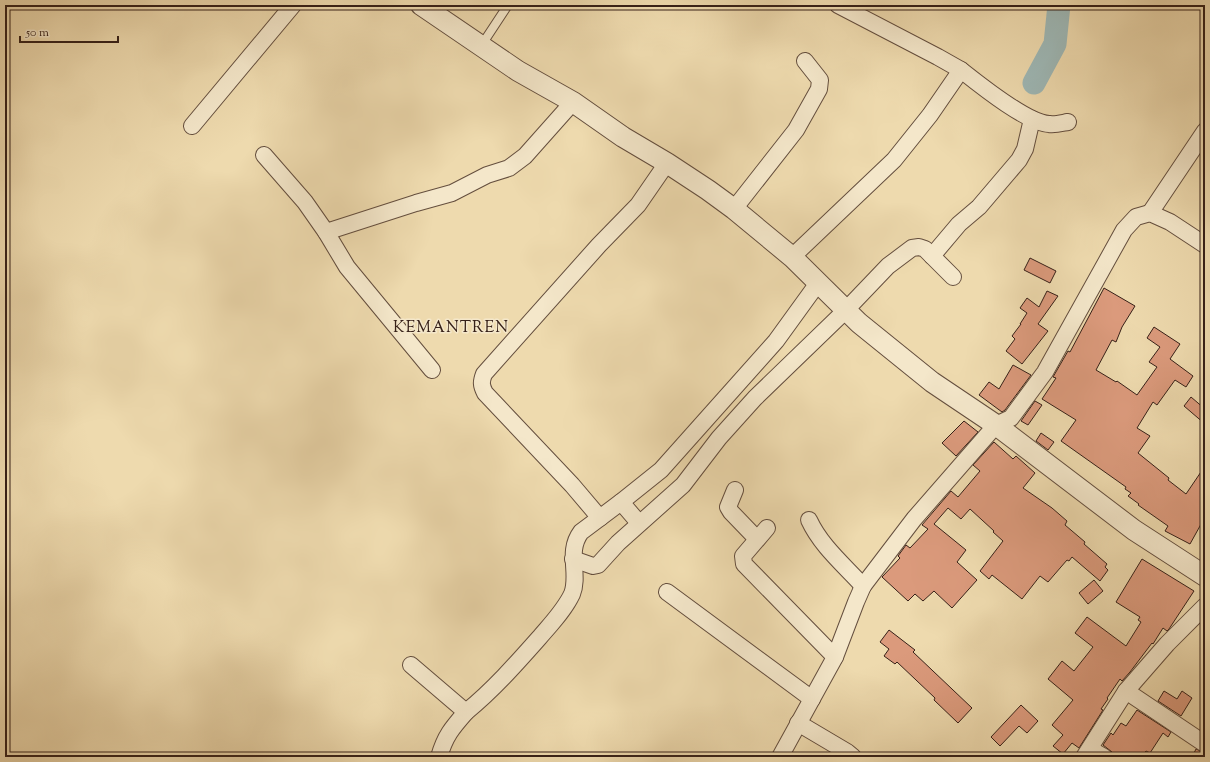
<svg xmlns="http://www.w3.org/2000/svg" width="1210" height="762" font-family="'Sorts Mill Goudy',serif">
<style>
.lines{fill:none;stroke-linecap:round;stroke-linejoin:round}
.river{stroke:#9eb8b6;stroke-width:23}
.building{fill:#db9a7c;stroke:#362018}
.service-casing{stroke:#644e3e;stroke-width:10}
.minor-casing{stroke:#644e3e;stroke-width:18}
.tertiary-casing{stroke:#644e3e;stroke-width:22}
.service{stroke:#f4e7ca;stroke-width:8}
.minor{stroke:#f4e7ca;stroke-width:16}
.tertiary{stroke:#f4e7ca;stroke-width:20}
.labels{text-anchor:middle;stroke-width:3;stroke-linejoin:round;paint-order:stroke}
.quarter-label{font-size:16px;letter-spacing:1px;fill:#362018;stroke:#f4e7ca}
</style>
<rect width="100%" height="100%" fill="#eedaae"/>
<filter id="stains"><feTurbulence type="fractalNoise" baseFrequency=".005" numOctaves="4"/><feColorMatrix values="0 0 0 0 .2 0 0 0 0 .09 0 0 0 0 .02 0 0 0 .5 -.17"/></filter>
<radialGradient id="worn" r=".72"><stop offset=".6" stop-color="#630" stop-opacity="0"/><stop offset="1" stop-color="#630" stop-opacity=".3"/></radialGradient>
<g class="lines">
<path class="river" d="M1034,83L1055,44L1059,5"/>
</g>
<g class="building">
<path d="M1030,258L1056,271L1050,283L1024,270Z"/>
<path d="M1104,288L1135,306L1122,327L1116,342L1112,340L1096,370L1116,382L1117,381L1137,395L1157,367L1149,362L1160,347L1147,338L1154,327L1180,344L1170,359L1193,376L1186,387L1175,380L1157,405L1153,402L1137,428L1150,436L1138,453L1169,478L1168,480L1186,494L1205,466V517L1190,544L1165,531L1168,526L1138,505L1139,504L1128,496L1131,493L1125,489L1126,487L1061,441L1076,420L1042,399L1056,378L1053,377L1068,351L1070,352Z"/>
<path d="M1047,291L1058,296L1038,324L1048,331L1022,364L1006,351L1015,339L1012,336L1021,324H1020L1027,313L1020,308L1027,298L1039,307Z"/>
<path d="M1013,365L1031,375L1005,410L1002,412L979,395L989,382L999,389Z"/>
<path d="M1191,397L1205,409V424L1184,406Z"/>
<path d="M1035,401L1042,405L1028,425L1021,421Z"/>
<path d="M964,421L978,432L956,456L942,443Z"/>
<path d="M1041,433L1054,442L1048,450L1036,441Z"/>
<path d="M994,442L1013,459L1016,456L1035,473L1023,488L1052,508L1067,521L1065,525L1085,542L1084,544L1107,564L1105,567L1108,570L1100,581L1072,557L1069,561L1067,560L1048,582L1040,576L1022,599L992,575L989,579L980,571L1003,541L993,532L994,531L970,509L961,519L948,508L934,524L966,550L957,562L977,580L952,608L934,591L923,601L915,594L908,601L882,577L900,558L898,556L906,545L910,548L928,529L922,525L951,491L958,497L980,471L973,465Z"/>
<path d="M1142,559L1194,591L1169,629L1167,631L1163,628L1153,644L1152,643L1130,672L1122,681L1120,679L1107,698L1108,699L1101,709L1103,710L1079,748L1072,743L1063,754L1053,746L1063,735L1052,725L1073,700L1048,679L1062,661L1074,671L1093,647L1075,633L1087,617L1126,646L1141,622L1138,620L1140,617L1116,602Z"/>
<path d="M1094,580L1103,591L1088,604L1079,593Z"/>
<path d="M889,630L915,650L913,652L972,708L958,723L934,700L935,698L897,662L895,664L884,656L889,649L880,642Z"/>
<path d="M1164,691L1177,699L1182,691L1192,698L1181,716L1158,701Z"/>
<path d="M1021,705L1038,721L1027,733L1019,726L1000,746L991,737Z"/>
<path d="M1137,710L1171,732L1168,737L1163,733L1150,753L1146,751L1141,757H1113L1112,752L1103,745L1111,733L1113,735L1121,723L1126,726Z"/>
<path d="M1196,749L1205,753V757H1192Z"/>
</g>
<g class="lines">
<g class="service-casing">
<path id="service" d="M481,46L508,5"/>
</g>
<g class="minor-casing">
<g id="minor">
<path d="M961,70C980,85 1027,123 1049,124C1055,125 1062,123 1068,122"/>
<path d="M192,126L293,5"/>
<path d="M264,155L305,202L326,232L347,267L432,370"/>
<path d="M734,209L796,130L819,89L820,80L805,61"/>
<path d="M1150,213L1205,131"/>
<path d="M326,232L416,203L452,193L487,175L509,168L525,156L573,102"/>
<path d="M932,256L959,224L979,207L1019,160L1025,149L1032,119"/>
<path d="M792,257L894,160L930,115L961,70L938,57L838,5"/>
<path d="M735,490L728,507L731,512L757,539"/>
<path d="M621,502L639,523"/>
<path d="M600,518L572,485L485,393C481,385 481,382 484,374L599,245L638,205L667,163"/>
<path d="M809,520C821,546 844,565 863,586"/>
<path d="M767,528L743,556L744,564L835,657"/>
<path d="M573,559L593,566L598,565L618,543L683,485L719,438L755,398L845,311L888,266L912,248L919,247L925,249L953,277"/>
<path d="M667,592L812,699"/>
<path d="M411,665L466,712C493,690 516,664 539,638C550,625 564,611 572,594C580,574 566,552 581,532L621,502L661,470L776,341L818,283"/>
<path d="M1126,691L1205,744"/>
<path d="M798,723L847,752L853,757"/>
<path d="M1090,749L1104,757"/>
<path d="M439,757C445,736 452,728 466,712"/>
<path d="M780,757L835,657L856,602L863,586L914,519L996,425L1011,418L1045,372L1124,230L1136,217L1150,213L1170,222L1205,245"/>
<path d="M1084,757L1126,691L1167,644L1205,606"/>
</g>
</g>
<g class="tertiary-casing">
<path id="tertiary" d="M421,5L518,71L573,102L623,137L667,163L708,190L734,209L792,257L859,323L932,382L996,425L1134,530L1205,576"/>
</g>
<use href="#service" class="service"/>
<use href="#minor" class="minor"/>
<use href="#tertiary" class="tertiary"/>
</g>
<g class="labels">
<g class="quarter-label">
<text x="451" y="332">KEMANTREN</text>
</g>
</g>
<rect width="1210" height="762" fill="none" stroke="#eedaae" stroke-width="20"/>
<rect x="6" y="6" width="1198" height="750" fill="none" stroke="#362018" stroke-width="2"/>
<rect x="10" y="10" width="1190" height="742" fill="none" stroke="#362018"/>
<path d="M20 36v6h98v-6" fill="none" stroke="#362018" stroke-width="2"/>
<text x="26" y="36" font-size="12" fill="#362018" stroke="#f4e7ca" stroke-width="3" paint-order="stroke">50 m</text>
<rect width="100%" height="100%" filter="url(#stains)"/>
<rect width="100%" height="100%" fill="url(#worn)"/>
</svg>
